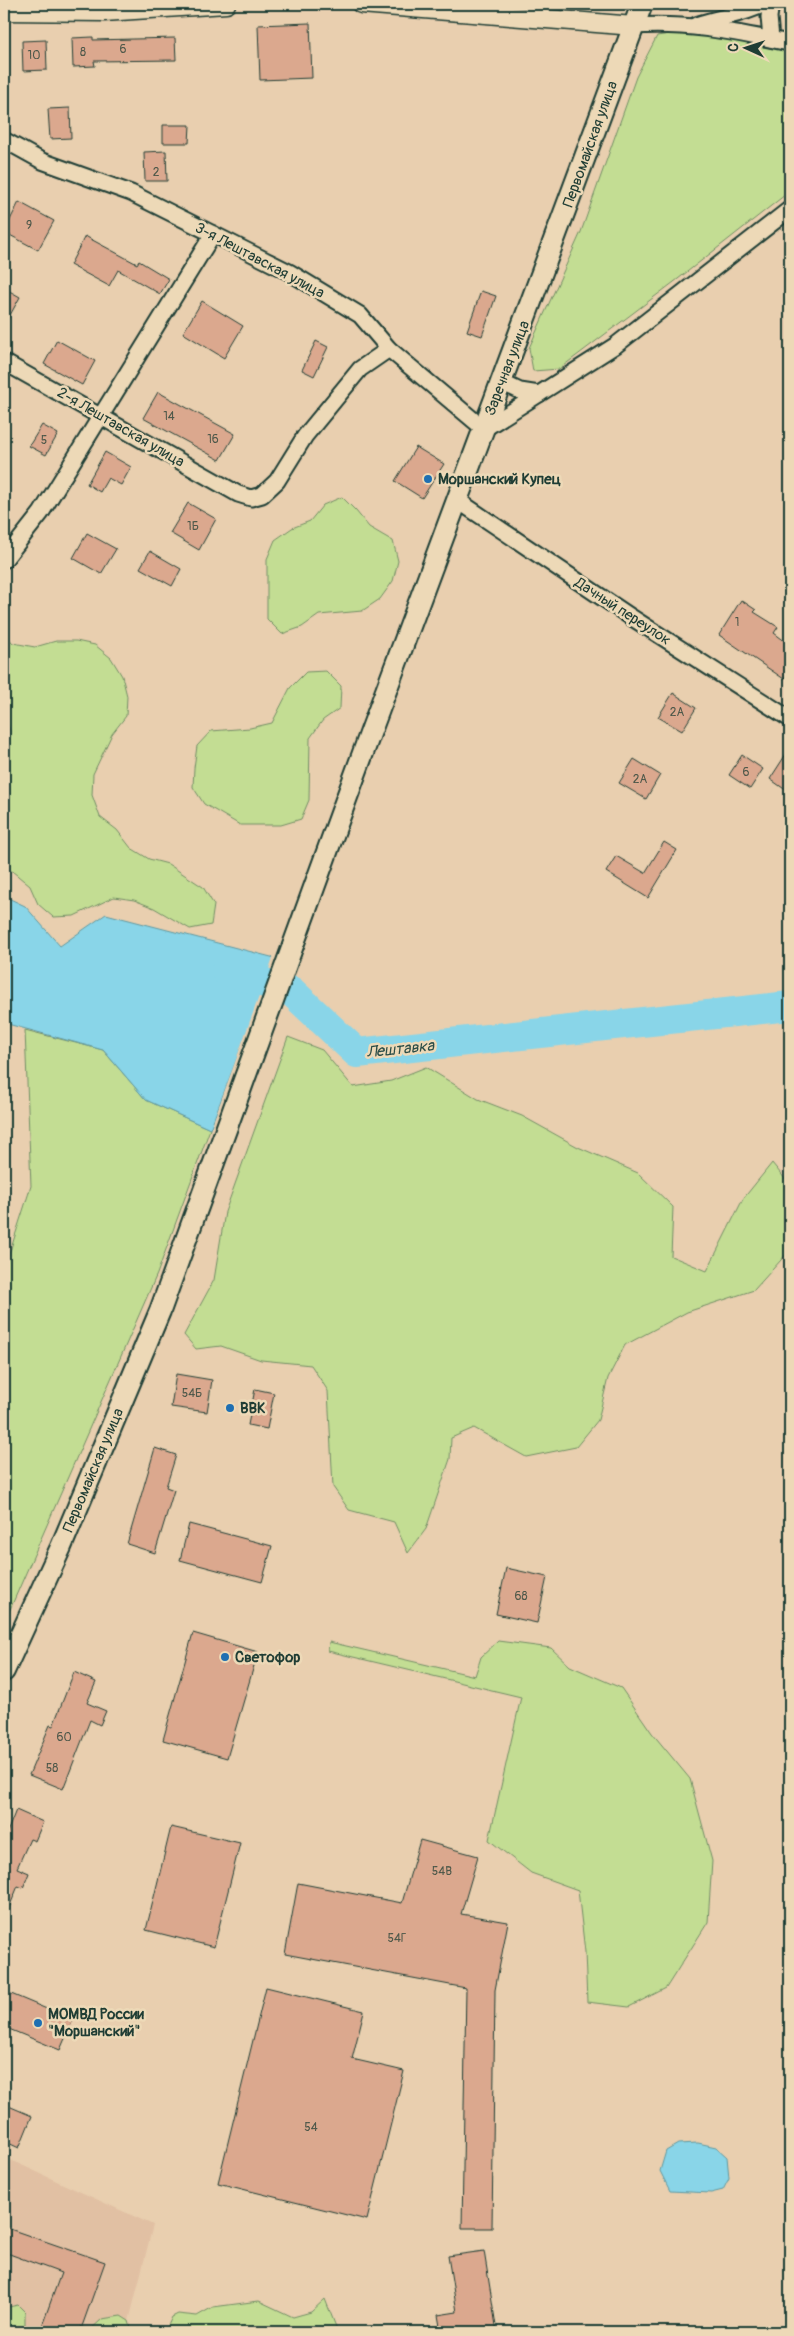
<svg xmlns="http://www.w3.org/2000/svg" width="794" height="2336" font-family="Pangolin,sans-serif">
<style>
.built{fill:#e1c0a3}
.green{fill:#c3dd93;stroke:#718d64}
.water{fill:#89d5e8;stroke:#5f98a0}
.pier{fill:#e9cfaf}
.lines{fill:none;stroke-linecap:round;stroke-linejoin:round}
.river{stroke:#89d5e8;stroke-width:30}
.building{fill:#dba88e;stroke:#1f3d34}
.minor-casing{stroke:#1f3d34;stroke-width:19}
.tertiary-casing{stroke:#1f3d34;stroke-width:21}
.secondary-casing{stroke:#1f3d34;stroke-width:24}
.minor{stroke:#edd9b7;stroke-width:15}
.tertiary{stroke:#edd9b7;stroke-width:18}
.secondary{stroke:#edd9b7;stroke-width:20}
.poi-dot{fill:#1f6fb2;stroke:#edd9b7;stroke-width:2}
.labels{text-anchor:middle;stroke-width:5;stroke-linejoin:round;paint-order:stroke}
.number-label{font-size:12px;fill:#4e584a}
.street-label{font-size:15px;fill:#1f3d34;stroke:#edd9b7}
.poi-label{font-size:15px;font-weight:bold;fill:#1f3d34;stroke:#edd9b7;text-anchor:start}
.water-label{font-size:16px;font-style:italic;fill:#2a4c46;stroke:#edd9b7}
</style>
<rect width="100%" height="100%" fill="#e9cfaf"/>
<filter id="ink" filterUnits="userSpaceOnUse"><feTurbulence type="fractalNoise" baseFrequency=".02" numOctaves="2"/><feDisplacementMap in="SourceGraphic" scale="10" xChannelSelector="R" yChannelSelector="G"/><feConvolveMatrix kernelMatrix="1 2 1 2 8 2 1 2 1" color-interpolation-filters="sRGB"/></filter>
<g filter="url(#ink)">
<path class="built" d="M4,2157L153,2225L129,2321L121,2316L103,2319L88,2332H31L24,2330L25,2312L18,2305L4,2308Z"/>
<g class="green">
<path d="M690,31L790,49V191L678,279L559,369L533,371L529,348L581,232L636,77L657,36Z"/>
<path d="M342,497L356,511L369,527L393,541L398,561L393,581L380,599L362,611L319,615L302,627L282,634L267,619V559L275,540L292,528L310,521L323,505Z"/>
<path d="M4,633L13,643L35,647L56,641H76L95,645L111,658L122,676L127,696L126,716L112,734L93,774L92,795L100,817L117,830L131,848L149,859L168,864L203,887L214,905L211,925L190,929L154,908L134,900L114,897L74,916L53,917L38,904L30,886L12,871L4,870V768L8,752L10,731L4,712Z"/>
<path d="M326,671L341,686L340,708L323,720L310,738L309,800L301,819L281,825H240L204,804L193,787L194,768L197,746L211,731L250,728L272,723L290,688L306,672Z"/>
<path d="M25,1030L103,1050L146,1100L210,1129L157,1274L4,1623V1270L31,1186Z"/>
<path d="M288,1037L322,1050L353,1087L391,1081L426,1067L478,1099L522,1116L578,1147L638,1173L673,1207L671,1256L707,1271L743,1199L772,1163L790,1185V1250L754,1290L687,1312L625,1345L608,1378L598,1420L576,1447L526,1457L474,1428L451,1438L450,1459L426,1529L408,1553L394,1522L349,1510L333,1487L328,1391L311,1365L261,1360L221,1346L196,1349L184,1335L214,1280L225,1212Z"/>
<path d="M498,1641L551,1648L570,1666L621,1688L652,1733L690,1779L712,1861L708,1922L666,1988L629,2007L587,2002L585,1952L578,1890L531,1873L489,1840L521,1697L328,1651L329,1642L475,1676L481,1657Z"/>
<path d="M325,2299L338,2332H165L172,2317L178,2314L197,2316L213,2307L259,2301L293,2317L311,2312Z"/>
<path d="M18,2305L25,2312V2330L31,2332H4V2308Z"/>
<path d="M121,2316L129,2321L132,2332H88L102,2319Z"/>
</g>
<g class="water">
<path d="M4,896L25,906L60,946L106,914L275,958L210,1129L146,1100L103,1050L4,1023Z"/>
<path d="M698,2143L716,2147L727,2157L729,2178L723,2190L711,2193L670,2191L660,2171L666,2151L678,2144Z"/>
</g>
<path class="pier" d="M274,955L277,959L210,1131Z"/>
<g class="lines">
<path class="river" d="M226,971L291,991L357,1053L790,1006"/>
</g>
<g class="building">
<path d="M310,23L312,78L260,80L258,25Z"/>
<path d="M93,37V40L175,38L176,60L94,61L95,66L73,67L72,38Z"/>
<path d="M46,40L47,70L23,71L22,41Z"/>
<path d="M70,108L71,138L50,139L48,109Z"/>
<path d="M163,125H190L189,143H163Z"/>
<path d="M166,151L167,181H145L144,152Z"/>
<path d="M19,202L54,221L38,250L4,232Z"/>
<path d="M85,236L137,264L139,261L169,279L160,294L118,270L109,286L70,265Z"/>
<path d="M4,288L20,297L4,326Z"/>
<path d="M481,291L496,296L482,336L467,331Z"/>
<path d="M202,301L243,326L224,358L183,333Z"/>
<path d="M57,340L95,361L82,385L44,364Z"/>
<path d="M316,341L328,347L314,376L302,370Z"/>
<path d="M158,392L235,434L220,460L143,418Z"/>
<path d="M42,425L58,434L46,455L29,446Z"/>
<path d="M416,447L444,464L422,498L395,481Z"/>
<path d="M105,452L131,467L121,485L108,478L100,492L87,484Z"/>
<path d="M188,503L216,519L199,550L170,533Z"/>
<path d="M87,533L116,549L101,574L73,558Z"/>
<path d="M150,551L181,569L172,586L140,568Z"/>
<path d="M741,600L756,610L754,612L778,627L774,633L790,645V670L784,679L719,635Z"/>
<path d="M673,693L696,708L682,731L658,717Z"/>
<path d="M790,748V793L770,779Z"/>
<path d="M742,755L763,769L750,789L729,775Z"/>
<path d="M634,759L660,775L646,799L619,783Z"/>
<path d="M664,842L677,850L648,898L606,872L616,856L645,873Z"/>
<path d="M176,1374L212,1380L207,1412L171,1407Z"/>
<path d="M255,1389L274,1393L267,1429L248,1425Z"/>
<path d="M155,1448L176,1455L166,1487L174,1490L155,1553L127,1544Z"/>
<path d="M189,1524L272,1546L262,1582L180,1560Z"/>
<path d="M506,1568L547,1577L537,1623L496,1614Z"/>
<path d="M193,1633L258,1652L227,1758L163,1740Z"/>
<path d="M74,1672L96,1682L87,1703L106,1711L100,1725L90,1720L63,1789L29,1775L50,1725L53,1726Z"/>
<path d="M16,1810L43,1822L35,1841L30,1839L17,1868L29,1873L23,1888L18,1886L4,1920V1840Z"/>
<path d="M171,1827L240,1843L214,1947L146,1930Z"/>
<path d="M420,1840L478,1856L461,1914L508,1922L495,1990L492,2228H462L466,1988L285,1954L298,1883L402,1903Z"/>
<path d="M266,1987L364,2011L352,2059L404,2071L367,2220L218,2183Z"/>
<path d="M4,1991L73,2020L60,2050L4,2027Z"/>
<path d="M4,2104L32,2116L19,2148L4,2141Z"/>
<path d="M4,2227L105,2262L80,2332H59L42,2326L61,2273L4,2252Z"/>
<path d="M484,2251L497,2332H441L438,2315L457,2312L448,2256Z"/>
</g>
<g class="lines">
<g class="minor-casing">
<g id="minor">
<path d="M771,4L769,17L771,39"/>
<path d="M696,25C719,17 743,15 764,4"/>
<path d="M634,26C688,22 738,33 790,43"/>
<path d="M4,140L42,161L131,193L289,272L360,315L389,349L484,429L616,345L790,209"/>
<path d="M4,362L238,494L251,498L262,495L277,481L305,436L360,369L389,349"/>
<path d="M501,382L520,391L539,394"/>
<path d="M457,500L631,617L790,719"/>
<path d="M4,560L41,513L213,234"/>
</g>
</g>
<g class="tertiary-casing">
<g id="tertiary">
<path d="M361,4L634,26"/>
<path d="M4,11L104,12L226,4"/>
</g>
</g>
<g class="secondary-casing">
<path id="secondary" d="M4,1671L61,1547L160,1311L371,731L642,4"/>
</g>
<use href="#minor" class="minor"/>
<use href="#tertiary" class="tertiary"/>
<use href="#secondary" class="secondary"/>
</g>
</g>
<g class="poi-dot">
<circle cx="428" cy="479" r="5"/>
<circle cx="230" cy="1408" r="5"/>
<circle cx="225" cy="1657" r="5"/>
<circle cx="38" cy="2023" r="5"/>
</g>
<g class="labels">
<g class="number-label">
<text x="123" y="53">6</text>
<text x="83" y="56">8</text>
<text x="34" y="59">10</text>
<text x="156" y="176">2</text>
<text x="29" y="229">9</text>
<text x="169" y="420">14</text>
<text x="213" y="443">16</text>
<text x="44" y="444">5</text>
<text x="193" y="530">1Б</text>
<text x="737" y="626">1</text>
<text x="677" y="716">2А</text>
<text x="746" y="776">6</text>
<text x="640" y="783">2А</text>
<text x="192" y="1397">54Б</text>
<text x="521" y="1600">68</text>
<text x="64" y="1741">60</text>
<text x="52" y="1772">58</text>
<text x="442" y="1875">54В</text>
<text x="397" y="1942">54Г</text>
<text x="311" y="2131">54</text>
</g>
<g class="street-label">
<text transform="translate(590 144) rotate(-70)" y="5">Первомайская улица</text>
<text transform="translate(260 260) rotate(28)" y="5">3-я Лештавская улица</text>
<text transform="translate(507 368) rotate(-69)" y="5">Заречная улица</text>
<text transform="translate(121 427) rotate(30)" y="5">2-я Лештавская улица</text>
<text transform="translate(623 611) rotate(33)" y="5">Дачный переулок</text>
<text transform="translate(93 1470) rotate(-67)" y="5">Первомайская улица</text>
</g>
<g class="poi-label">
<text x="438" y="484">Моршанский Купец</text>
<text x="240" y="1413">ВВК</text>
<text x="235" y="1662">Светофор</text>
<text x="48" y="2019">МОМВД России<tspan x="48" dy="17">"Моршанский"</tspan></text>
</g>
<g class="water-label">
<text transform="translate(400 1048) rotate(-6)" y="6">Лештавка</text>
</g>
</g>
<rect width="794" height="2336" fill="none" stroke="#edd9b7" stroke-width="20"/>
<rect x="10" y="10" width="774" height="2316" fill="none" stroke="#1f3d34" stroke-width="2" filter="url(#ink)"/>
<g transform="translate(746 48) rotate(273)" stroke="#edd9b7" stroke-width="4" paint-order="stroke">
<path d="M0-4L9 19L0 12L-9 19Z" fill="#1f3d34"/>
<text y="-8" font-size="14" font-weight="bold" text-anchor="middle" fill="#1f3d34">С</text>
</g>
</svg>
